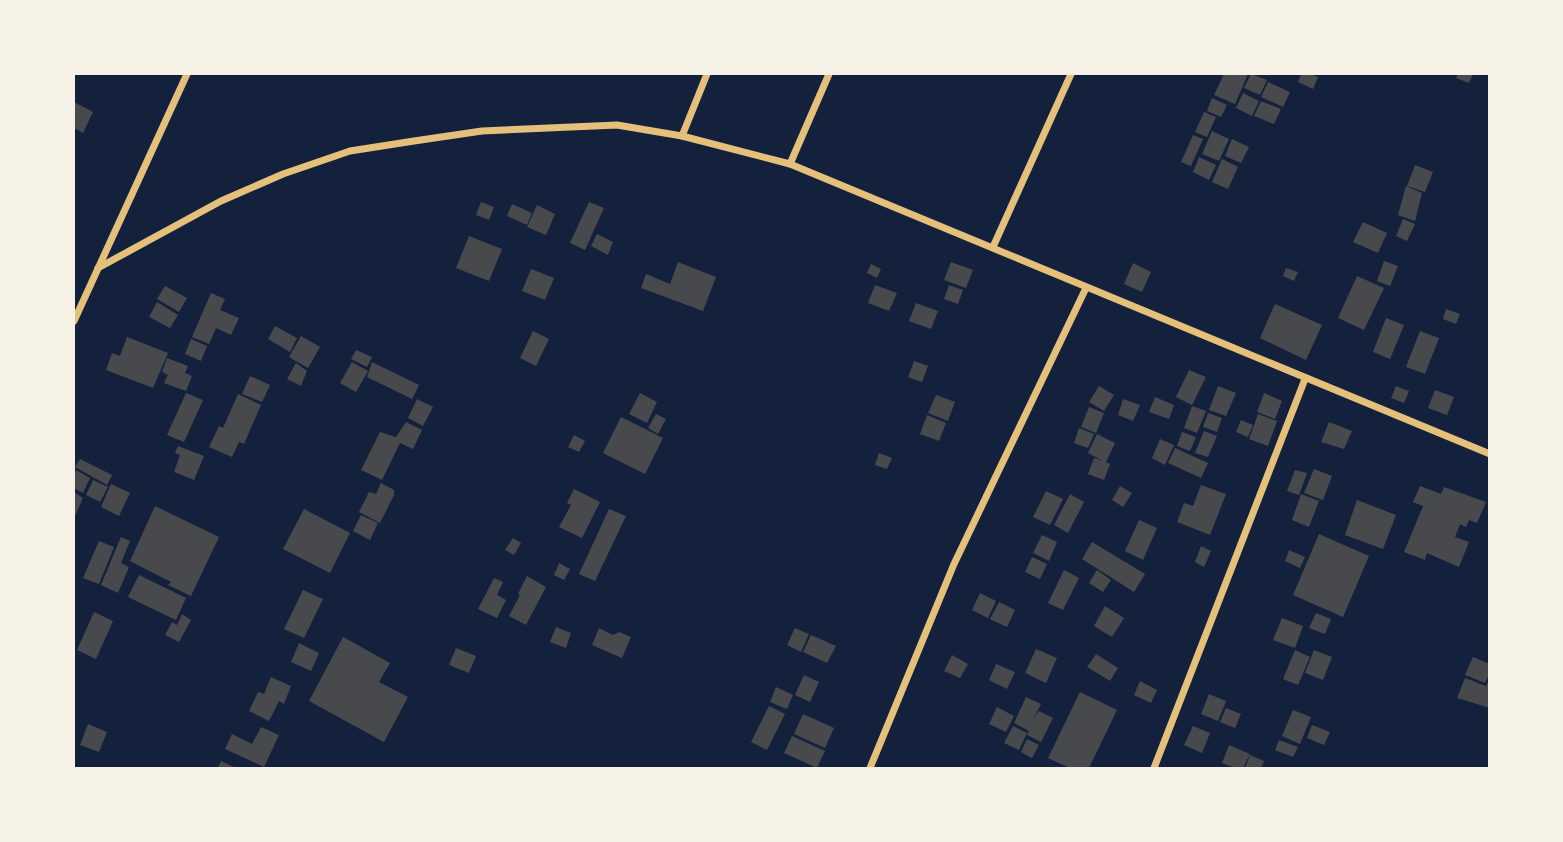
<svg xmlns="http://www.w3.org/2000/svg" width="1563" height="842" font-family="Signika,sans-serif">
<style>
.building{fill:#48494c}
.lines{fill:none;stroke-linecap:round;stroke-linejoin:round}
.minor{stroke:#e5c07b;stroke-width:7}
</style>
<rect width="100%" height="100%" fill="#14213d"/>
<g class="building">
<path d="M1224,74H1248L1235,104L1214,95Z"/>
<path d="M1251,74L1267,80L1260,95L1244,88Z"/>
<path d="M1301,74H1310L1318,77L1313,89L1298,82Z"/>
<path d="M1458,74H1473L1469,83L1456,78Z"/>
<path d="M1268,82L1290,92L1283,107L1261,97Z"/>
<path d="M1243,93L1259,101L1252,116L1236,108Z"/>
<path d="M1212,98L1227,105L1221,117L1207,111Z"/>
<path d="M1261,101L1281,109L1274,124L1254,116Z"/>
<path d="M74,102L93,112L83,133L74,128Z"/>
<path d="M1204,112L1216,117L1207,137L1195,132Z"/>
<path d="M1212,131L1229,139L1219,161L1202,154Z"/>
<path d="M1193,135L1203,139L1191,166L1181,162Z"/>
<path d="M1232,139L1249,147L1241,163L1225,156Z"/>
<path d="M1199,157L1216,165L1209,180L1193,172Z"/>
<path d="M1222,159L1238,167L1228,189L1212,182Z"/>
<path d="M1415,165L1433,172L1425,192L1407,186Z"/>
<path d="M1406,186L1422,193L1415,221L1398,215Z"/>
<path d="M481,202L494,207L489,220L476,215Z"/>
<path d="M589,202L604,208L585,250L570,243Z"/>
<path d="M512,204L532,213L527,225L507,216Z"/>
<path d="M537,205L555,214L546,235L527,227Z"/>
<path d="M1403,219L1415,224L1407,241L1396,236Z"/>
<path d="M1363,222L1387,233L1378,253L1353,242Z"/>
<path d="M597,234L613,242L608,255L591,246Z"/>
<path d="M469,236L502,249L489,281L456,268Z"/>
<path d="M1384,261L1398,266L1390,286L1377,281Z"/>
<path d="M678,262L716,277L703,311L641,288L646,274L670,284Z"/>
<path d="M951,262L973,270L966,288L944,280Z"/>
<path d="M1133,263L1151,272L1142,292L1124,284Z"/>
<path d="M871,264L881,269L877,278L867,273Z"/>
<path d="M1286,268L1298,272L1294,281L1283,276Z"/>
<path d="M531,269L554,278L545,300L522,291Z"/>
<path d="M1357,276L1384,288L1364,330L1338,318Z"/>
<path d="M875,285L897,293L889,311L868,303Z"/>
<path d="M949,285L963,290L958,304L944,299Z"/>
<path d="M165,286L187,298L179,312L157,299Z"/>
<path d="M211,293L225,299L220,310L239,318L231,335L216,328L209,344L192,337Z"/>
<path d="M157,302L178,315L170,328L149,317Z"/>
<path d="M916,303L938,311L931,329L909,321Z"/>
<path d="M1275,304L1322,325L1306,360L1260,338Z"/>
<path d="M1446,309L1460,314L1456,324L1443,319Z"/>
<path d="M1386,318L1404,325L1390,359L1373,352Z"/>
<path d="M275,326L297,338L290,352L268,339Z"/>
<path d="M533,331L549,339L536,366L520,358Z"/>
<path d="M1420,331L1439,338L1425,374L1406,367Z"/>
<path d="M301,336L320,347L308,368L289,357Z"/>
<path d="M127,337L168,353L153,388L106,370L112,353L120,356Z"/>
<path d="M191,339L207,346L201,361L185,354Z"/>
<path d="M356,350L372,357L367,367L351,359Z"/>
<path d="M167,358L188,366L185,373L192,376L186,391L164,383L168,375L162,372Z"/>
<path d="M914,361L928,366L922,382L908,377Z"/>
<path d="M352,362L368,371L356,392L340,383Z"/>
<path d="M372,362L419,385L412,399L367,377Z"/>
<path d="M296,363L307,371L301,386L287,379Z"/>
<path d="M1189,370L1206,377L1192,405L1176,397Z"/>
<path d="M250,376L270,385L262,402L242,394Z"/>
<path d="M1099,386L1114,395L1104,411L1089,402Z"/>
<path d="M1218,386L1236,393L1226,416L1209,410Z"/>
<path d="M1396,386L1409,391L1404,403L1391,398Z"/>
<path d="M1435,390L1454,397L1447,415L1428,408Z"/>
<path d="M186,393L203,400L184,442L167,435Z"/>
<path d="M640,393L657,402L647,423L629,414Z"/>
<path d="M1264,393L1282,401L1275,419L1257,412Z"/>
<path d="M238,394L261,405L244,444L239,442L232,457L209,447L219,426L223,428Z"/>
<path d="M936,395L955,402L948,421L928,413Z"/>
<path d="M1155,397L1174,405L1169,419L1149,412Z"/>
<path d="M417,399L433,407L423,426L408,418Z"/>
<path d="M1123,399L1140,405L1133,421L1118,415Z"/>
<path d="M1192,406L1206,411L1197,433L1184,428Z"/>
<path d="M1089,407L1104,413L1096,433L1081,427Z"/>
<path d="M1208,413L1222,418L1217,432L1203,427Z"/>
<path d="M656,414L666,419L658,434L648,428Z"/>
<path d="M1258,414L1277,421L1268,446L1249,439Z"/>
<path d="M927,415L946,423L939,441L920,434Z"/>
<path d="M621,417L663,438L645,474L603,453Z"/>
<path d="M1241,420L1253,425L1248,437L1236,432Z"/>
<path d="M406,422L422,430L413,449L400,443L382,480L361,470L380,432L396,437Z"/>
<path d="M1329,422L1352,431L1344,449L1321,442Z"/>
<path d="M1079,428L1094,434L1088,448L1074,443Z"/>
<path d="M1204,431L1217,436L1208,457L1195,453Z"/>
<path d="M1182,432L1196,437L1190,451L1177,446Z"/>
<path d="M1097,434L1115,443L1106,462L1110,464L1104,480L1088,474L1094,458L1103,461L1088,453Z"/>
<path d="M574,435L585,441L579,452L568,447Z"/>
<path d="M1160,439L1174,445L1165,465L1152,458Z"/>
<path d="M178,446L204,456L194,480L174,472L180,455L175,453Z"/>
<path d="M1175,448L1208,463L1201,478L1168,463Z"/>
<path d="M879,453L892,458L887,469L875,465Z"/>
<path d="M80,459L112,475L107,485L75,467Z"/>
<path d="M1314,469L1332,476L1323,500L1304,493Z"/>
<path d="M76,470L90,478L83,493L74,488V475Z"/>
<path d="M1295,470L1307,473L1299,495L1287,491Z"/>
<path d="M93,480L108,487L100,502L86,495Z"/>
<path d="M381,483L394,490V495L380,523L359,512L369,492L376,494Z"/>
<path d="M111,484L130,493L119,516L101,507Z"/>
<path d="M1201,485L1226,494L1210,535L1177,522L1184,503L1193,506Z"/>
<path d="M1120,486L1132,493L1123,507L1112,500Z"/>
<path d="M1420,486L1441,494L1444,487L1486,502L1477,523L1469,520L1466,527L1460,524L1455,537L1469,542L1459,567L1427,553L1425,560L1404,552L1423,506L1413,502Z"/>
<path d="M574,489L600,502L582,538L559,527L571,505L567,503Z"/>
<path d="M1046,491L1063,499L1050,525L1033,517Z"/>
<path d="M74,492L83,498L74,518Z"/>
<path d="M1070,494L1084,502L1068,533L1054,525Z"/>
<path d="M1301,494L1319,501L1309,527L1292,520Z"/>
<path d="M1357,500L1396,515L1383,549L1345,535Z"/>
<path d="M155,506L219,537L191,596L168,585L171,582L130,561Z"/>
<path d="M304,509L350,533L330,573L283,549Z"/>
<path d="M609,509L626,516L595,581L579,574Z"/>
<path d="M361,515L378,523L370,540L353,531Z"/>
<path d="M1139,520L1157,528L1143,560L1125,551Z"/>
<path d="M1319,534L1369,556L1343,617L1293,595Z"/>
<path d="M1042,535L1057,542L1049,561L1033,553Z"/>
<path d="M121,537L130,541L121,563L129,567L118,593L101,585Z"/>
<path d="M513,538L521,543L514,555L505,550Z"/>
<path d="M99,541L114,547L99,584L83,578Z"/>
<path d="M1092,542L1145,574L1134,592L1082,559Z"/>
<path d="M1201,546L1211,551L1204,567L1195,562Z"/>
<path d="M1289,550L1305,557L1300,568L1285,561Z"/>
<path d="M1032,557L1047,564L1040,579L1025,572Z"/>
<path d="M559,563L570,569L564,580L554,575Z"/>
<path d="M1064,570L1079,578L1063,610L1048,603Z"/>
<path d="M1097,570L1111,580L1103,592L1089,583Z"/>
<path d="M139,575L186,598L176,620L128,597Z"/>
<path d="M527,576L546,587L526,625L509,616L520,595L518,594Z"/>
<path d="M494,578L503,582L497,595L506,600L497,618L478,609Z"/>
<path d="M303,590L323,599L304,638L284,629Z"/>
<path d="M980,593L996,601L988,618L972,610Z"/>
<path d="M999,602L1015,610L1007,627L990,619Z"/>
<path d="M1105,606L1124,618L1112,637L1094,626Z"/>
<path d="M94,612L113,621L96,659L77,650Z"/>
<path d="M1316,613L1331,619L1325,634L1309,628Z"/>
<path d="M182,614L191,620L179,642L165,635L172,622L177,625Z"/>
<path d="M1282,618L1303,626L1295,648L1273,640Z"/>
<path d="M556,627L571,633L566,648L550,642Z"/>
<path d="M599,628L613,635L619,632L631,637L622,658L592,645Z"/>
<path d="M795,628L809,634L801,652L787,645Z"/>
<path d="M811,635L836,646L827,663L803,652Z"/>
<path d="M343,637L390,663L379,682L408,697L384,742L309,701Z"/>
<path d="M299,643L319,653L311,671L291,662Z"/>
<path d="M456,648L476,656L469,673L449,665Z"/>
<path d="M1036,649L1057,658L1046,683L1025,673Z"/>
<path d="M1295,650L1310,657L1298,685L1283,679Z"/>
<path d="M1314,650L1332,657L1323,680L1305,673Z"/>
<path d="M1096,654L1118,668L1110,681L1087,667Z"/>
<path d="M952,655L968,664L960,678L944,671Z"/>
<path d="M1473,657L1490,664V673L1485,683L1465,675Z"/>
<path d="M996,664L1015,672L1007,689L989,680Z"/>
<path d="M804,675L819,682L810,702L795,695Z"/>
<path d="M271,677L291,686L284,704L279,701L269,721L249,711L258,692L264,694Z"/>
<path d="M1465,678L1486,686L1490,678V708L1457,698Z"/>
<path d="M1140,681L1157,690L1151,703L1134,695Z"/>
<path d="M776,687L793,695L787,709L770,702Z"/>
<path d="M1080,692L1117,710L1089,768H1070L1048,758Z"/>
<path d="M1209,694L1226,701L1218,721L1201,714Z"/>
<path d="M1026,697L1041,704L1034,718L1039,711L1053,718L1041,742L1027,735L1029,731L1014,723Z"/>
<path d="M769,706L785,714L767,750L751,742Z"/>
<path d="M997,707L1014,716L1006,732L989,724Z"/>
<path d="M1226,708L1241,714L1235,728L1220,722Z"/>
<path d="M1293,710L1311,717L1300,744L1282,736Z"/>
<path d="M803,714L834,728L825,748L794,734Z"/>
<path d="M88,724L107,732L99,752L80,745Z"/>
<path d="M1312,725L1330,732L1324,745L1307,738Z"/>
<path d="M1013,726L1027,733L1019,750L1004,743Z"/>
<path d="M1193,726L1210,733L1202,753L1184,745Z"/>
<path d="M261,727L279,735L264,767L225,749L232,734L252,744Z"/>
<path d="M792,736L825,751L817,768L784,753Z"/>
<path d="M1027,739L1039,745L1032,758L1021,752Z"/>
<path d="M1279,740L1298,747L1293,757L1275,750Z"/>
<path d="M1229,745L1250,754L1243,768H1235L1222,763Z"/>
<path d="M1250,755L1264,761L1261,768H1245Z"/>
<path d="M221,761L236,768H218Z"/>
</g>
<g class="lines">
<g class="minor">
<path d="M682,136L707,74"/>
<path d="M790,164L829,74"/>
<path d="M993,247L1071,74"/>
<path d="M98,268L221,201L283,174L350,151L414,141L482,131L617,125L682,136L790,164L1490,454"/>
<path d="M74,321L187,74"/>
<path d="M870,768L954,564L1086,288"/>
<path d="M1154,768L1305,379"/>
</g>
</g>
<rect width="1563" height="842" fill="none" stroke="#f6f1e7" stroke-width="150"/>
</svg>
